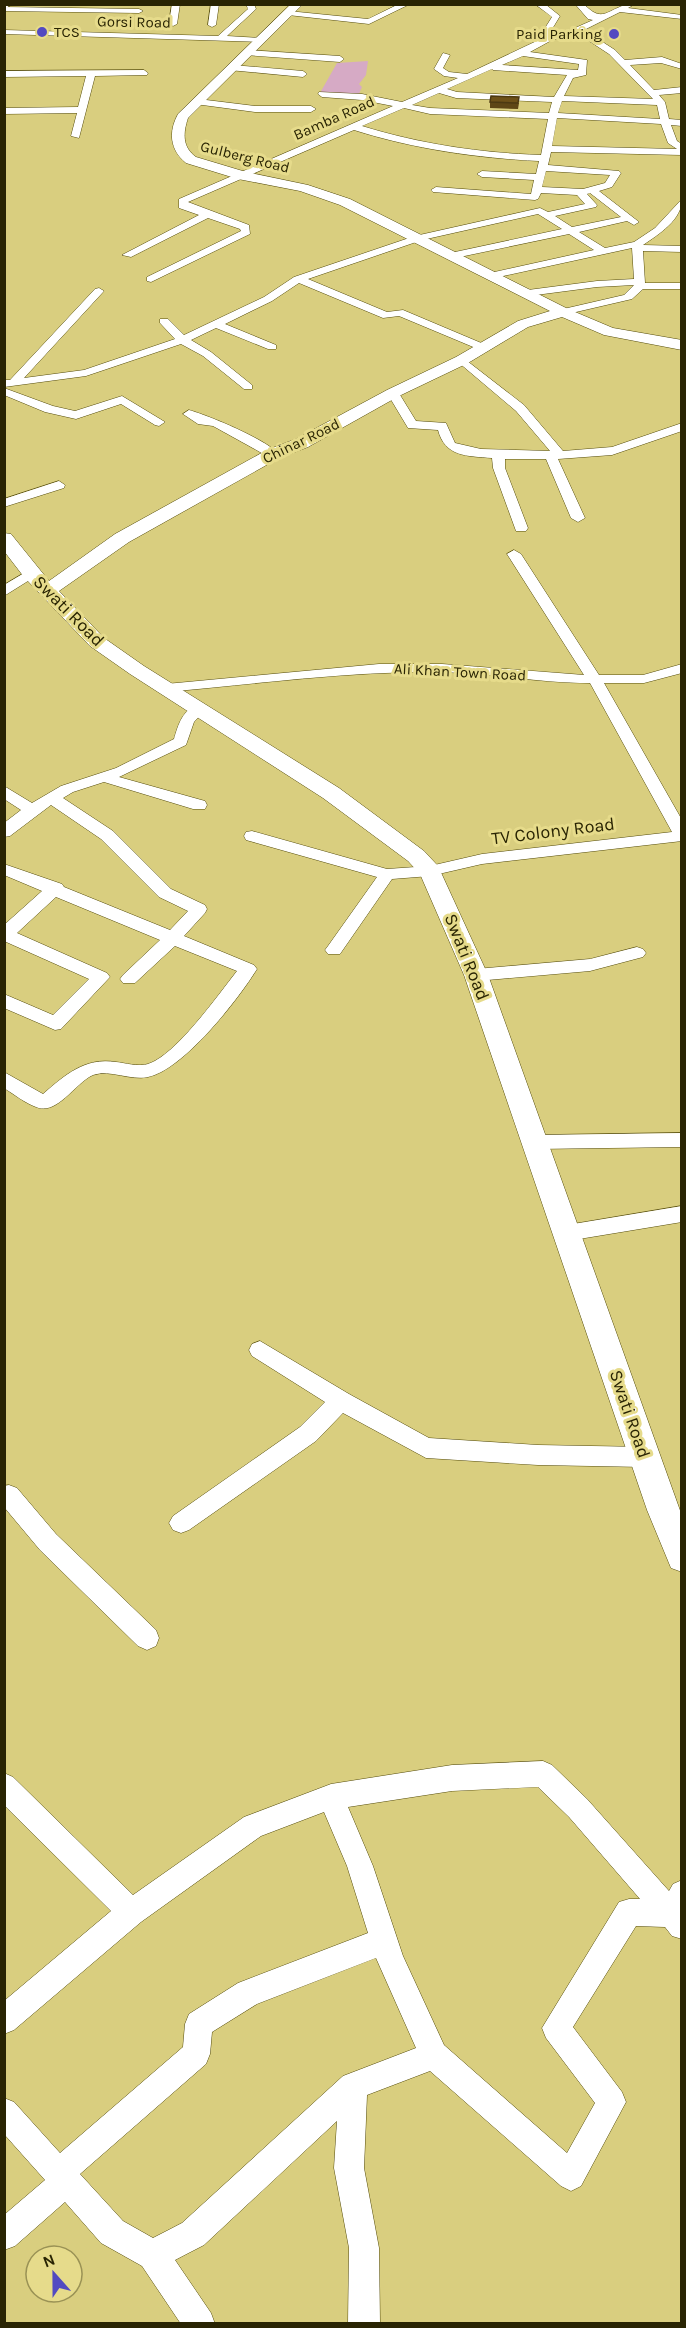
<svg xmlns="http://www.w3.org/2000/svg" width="686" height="2328" font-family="Karla,sans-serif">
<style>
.green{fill:#d6aac5}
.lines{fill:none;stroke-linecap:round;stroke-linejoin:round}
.street-casing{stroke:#554c0b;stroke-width:1}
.secondary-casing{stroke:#554c0b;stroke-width:1}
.primary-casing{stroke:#554c0b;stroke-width:2}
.street{fill:#fff;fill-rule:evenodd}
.secondary{fill:#fff;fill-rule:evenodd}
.primary{fill:#fff;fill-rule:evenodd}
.wall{fill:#5e4616}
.building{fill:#6d5119;stroke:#4c3912;stroke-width:1.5}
.poi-dot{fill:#534ac1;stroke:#e6db8b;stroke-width:2}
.labels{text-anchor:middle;stroke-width:6;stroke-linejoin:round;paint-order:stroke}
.far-street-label{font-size:15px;fill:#292403;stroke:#e6db8b}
.far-poi-label{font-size:15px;fill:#292403;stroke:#e6db8b;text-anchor:start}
.street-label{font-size:18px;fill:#292403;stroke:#e6db8b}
</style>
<rect width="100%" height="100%" fill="#d9ce7f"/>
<path class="green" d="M368,61L366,75L359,84L362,87L358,96L320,93L337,63Z"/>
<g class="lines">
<g class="street-casing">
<g id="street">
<path d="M172,4H180L177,24L173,26L169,24Z"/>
<path d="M211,4H219L216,25L212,27L208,25Z"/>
<path d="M246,4H254L256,9L227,36L261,38L265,40L264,42L4,34V30L218,36L248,9Z"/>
<path d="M399,4H410L369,24L288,15L284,13L288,11L368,19Z"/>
<path d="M535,4H545L560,16L549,34L552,35L575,28L593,20L588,19L575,4H584C605,27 609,4 635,4L628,8L682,15V19L620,12L584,30L615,50L625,60L662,57L682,64V69L661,63L630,65L654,90L682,87V93L659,95L665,102L669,119L682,120V126L671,125L677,141L682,144V155L551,152L548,165L619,171L621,173L612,187L599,191L639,222L634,225L627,221L579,232L605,248L634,242L655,228L682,199C682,220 659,234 643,245L682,246V252L643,251L645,283H682V289H643L632,299L563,315L557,312L559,310L624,295L634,285L597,287L528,296L523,293L528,290L597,281L634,279L632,248L494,278L490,277V273L594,250L569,234L455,258L450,255L455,252L562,229L538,214L422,240L308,279L387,312L403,310L486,345V349H478L399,316L383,318L299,283L272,301L225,324L276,345V349H268L216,328L191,340L211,352L252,385V389H244L203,356L181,344L86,376L4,387V380H10L95,289L99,288L104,291L24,378L84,370L175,339L160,323V319H168L184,335L264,297L294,277L415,236L540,208L548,212L585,204L577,195L541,193L538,199L535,200L433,192L431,190L436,187L531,194L534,180L482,177L477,174L482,171L536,174L539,161C477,158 414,149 354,130L188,202L249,225L250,234L151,282L147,281V277L241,231L240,229L208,218L131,257L122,255L199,215L179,208V199L393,106L362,100L322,97L318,94L319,92L362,94L402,102L458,78L444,76L434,69L443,53L450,55L443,68L449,72L467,74L543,38L540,36L552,17ZM577,33L609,54L653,99L564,96L573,78L586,75L587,60L530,52L552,40ZM523,56L579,64L578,70L502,65ZM492,69L493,70L567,75L554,97L457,92L447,89ZM439,93L456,98L552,102L549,113L430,108L412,105ZM562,101L657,105L660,119L558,113ZM404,108L430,114L548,119L541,155C481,153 420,144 362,126ZM557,118L661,124L668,143L677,149L552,146ZM546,171L610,175L605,183L583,189L542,187ZM590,193L621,217L572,227L555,216L596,207L597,205L587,194Z"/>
<path d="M4,7L139,9L143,11L139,13L4,11Z"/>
<path d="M248,50L340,56L344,59L340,62L245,55V51Z"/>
<path d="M232,65L303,71L307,74L303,77L229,70V66Z"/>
<path d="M144,70L148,73L147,75L95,76L79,138L71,136L77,113L4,114V108L78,107L86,76L4,77V71Z"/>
<path d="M198,99L255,106H311L316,109L311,112H255L195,104V100Z"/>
<path d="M462,357L524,405L563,451L612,447L682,423V431L612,455L558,459L585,518L578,522L571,518L546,459H505V468L528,528L526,531H516L493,468L492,458C467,456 445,457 438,430L408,428L387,393L393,389L397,390L416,421L446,423L455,443L481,449L550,451L516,411L458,362L456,360Z"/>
<path d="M4,388L53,406L75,411L122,396L165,422L159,426L155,425L121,404L76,419L45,412L4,395Z"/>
<path d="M189,410C210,416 265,439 279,454L273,458L269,457L213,426L198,424L183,414Z"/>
<path d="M59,481L65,485L64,488L4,507V499Z"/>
<path d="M514,550L521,554L599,675H643L682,664V673L644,683H604L682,820V841L482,864L430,876L392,879L340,954H328L325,950L328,946L377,877L246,840L244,836L246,832L252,831L387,869L430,866L482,854L672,832L590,683C539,683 490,673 439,672C348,671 257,684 166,692L159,688L166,684L379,664H442L584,675L507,554Z"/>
<path d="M31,569L38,573L36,576L4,596V585Z"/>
<path d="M199,705L206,709L194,722L186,745L119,777L205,801L207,805L205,809H193L104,782L73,792L63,798L113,831L171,889L205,905L207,909L205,913L184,936L254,965L257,969C238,1000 183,1070 148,1077C130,1081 110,1069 93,1075C75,1083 57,1116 36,1107C25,1103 15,1095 4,1088V1072L43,1094C65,1075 85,1057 116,1062C125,1063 138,1067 148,1064C176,1055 218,995 237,971L175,946L135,983H123L120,979L123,975L160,940L56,897L17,933L107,973L110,977L61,1029L55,1030L4,1008V994L53,1015L89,979L4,941V925L42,891L4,875V864L62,884L64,887L170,930L188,911L159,897L101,839L51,805L10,836L4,837V823L21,810L4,799V786L32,803L61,786L116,768L174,739C178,725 183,708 199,705Z"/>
<path d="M637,947L643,949L646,953L643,957L590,971L476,981L470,979L467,975L470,971L476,969L590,959Z"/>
<path d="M682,1133V1147L535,1149L528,1147L525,1142L528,1137L535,1135Z"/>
<path d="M682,1206V1222L567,1241L560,1239L557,1233L560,1227L567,1225Z"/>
<path d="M260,1341L349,1394L429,1438L538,1445L645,1447L653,1450L656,1457L653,1464L645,1467L538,1465L426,1458L343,1413L316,1441L189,1530L181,1533L173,1530L169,1523L173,1516L300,1427L325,1402L252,1356L249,1350L252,1344Z"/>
<path d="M9,1485L17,1488L56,1534L156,1630L159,1638L156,1646L147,1650L138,1646L40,1550L4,1507V1486Z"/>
<path d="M543,1761L552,1765L587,1799L669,1891L673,1884L682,1880V1939L672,1936L665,1927L636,1926L573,2027L622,2092L626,2102L581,2186L571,2191L561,2186L430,2071L367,2095L364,2168L379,2248L380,2324H348L349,2248L334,2168L337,2121L204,2245L175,2260L211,2313L215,2324H181L142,2266L101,2243L65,2202L15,2246L4,2250V2215L45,2180L4,2134V2098L14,2102L60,2153L183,2047L185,2024L189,2014L238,1983L368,1933L347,1866L324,1812L261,1836L141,1922L14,2030L4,2034V2001L111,1911L4,1805V1773L13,1777L133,1895L244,1817L331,1784L452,1765ZM538,1787L569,1817L640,1899H629L619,1902L542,2028L546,2038L595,2103L567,2153L444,2045L403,1956L373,1866L348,1807L452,1791ZM376,1958L416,2048L343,2076L182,2223L153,2238L123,2221L80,2174L206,2064L210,2054L212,2032L257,2004Z"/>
</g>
</g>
<g class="secondary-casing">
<path id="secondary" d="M291,4H303L188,118C183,133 182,147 196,157L246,172L308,185L350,199L568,309L613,328L682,340V350L604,335L562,317L528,327L468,363L399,396L308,447L279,458L129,542L59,591L104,638L144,666L339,788L424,851L438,866L488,975L682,1516V1572L671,1568L647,1510L464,975L420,874L408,861L323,798L130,674L90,646L24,577L4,551V533L11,534L49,581L115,534L267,450L296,439L387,390L456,357L518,321L550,311L340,205L300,191L238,179L186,163C170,150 168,132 178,114Z"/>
</g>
<g class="primary-casing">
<path id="primary" d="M4,4H11L4,10Z"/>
</g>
<use href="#street" class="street"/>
<use href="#secondary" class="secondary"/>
<use href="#primary" class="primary"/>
</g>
<path class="wall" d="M490,102L519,103L518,109L490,108Z"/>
<path class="building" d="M491,96L519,97L518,103L490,102Z"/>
<g class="poi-dot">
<circle cx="42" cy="32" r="6"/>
<circle cx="614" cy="34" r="6"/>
</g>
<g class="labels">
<g class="far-street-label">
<text transform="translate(134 22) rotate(1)" y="5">Gorsi Road</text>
<text transform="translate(334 118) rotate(-24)" y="5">Bamba Road</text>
<text transform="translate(245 157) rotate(14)" y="5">Gulberg Road</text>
<text transform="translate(301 441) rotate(-26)" y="5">Chinar Road</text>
<text transform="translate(460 672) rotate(3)" y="5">Ali Khan Town Road</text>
</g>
<g class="far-poi-label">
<text x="54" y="37">TCS</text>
<text x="602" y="39" text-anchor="end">Paid Parking</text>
</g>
<g class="street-label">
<text transform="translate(69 611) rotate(45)" y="6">Swati Road</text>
<text transform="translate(553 831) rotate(-7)" y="6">TV Colony Road</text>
<text transform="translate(467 957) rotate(68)" y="6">Swati Road</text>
<text transform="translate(630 1414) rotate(71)" y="6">Swati Road</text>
</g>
</g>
<rect width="686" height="2328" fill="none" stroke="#292403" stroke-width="12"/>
<g transform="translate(54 2274) rotate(339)"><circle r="28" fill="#e6db8b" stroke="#9a9255" stroke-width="1.5"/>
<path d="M0-4.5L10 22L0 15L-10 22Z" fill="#534ac1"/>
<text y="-9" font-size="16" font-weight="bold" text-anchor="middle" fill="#292403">N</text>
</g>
</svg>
